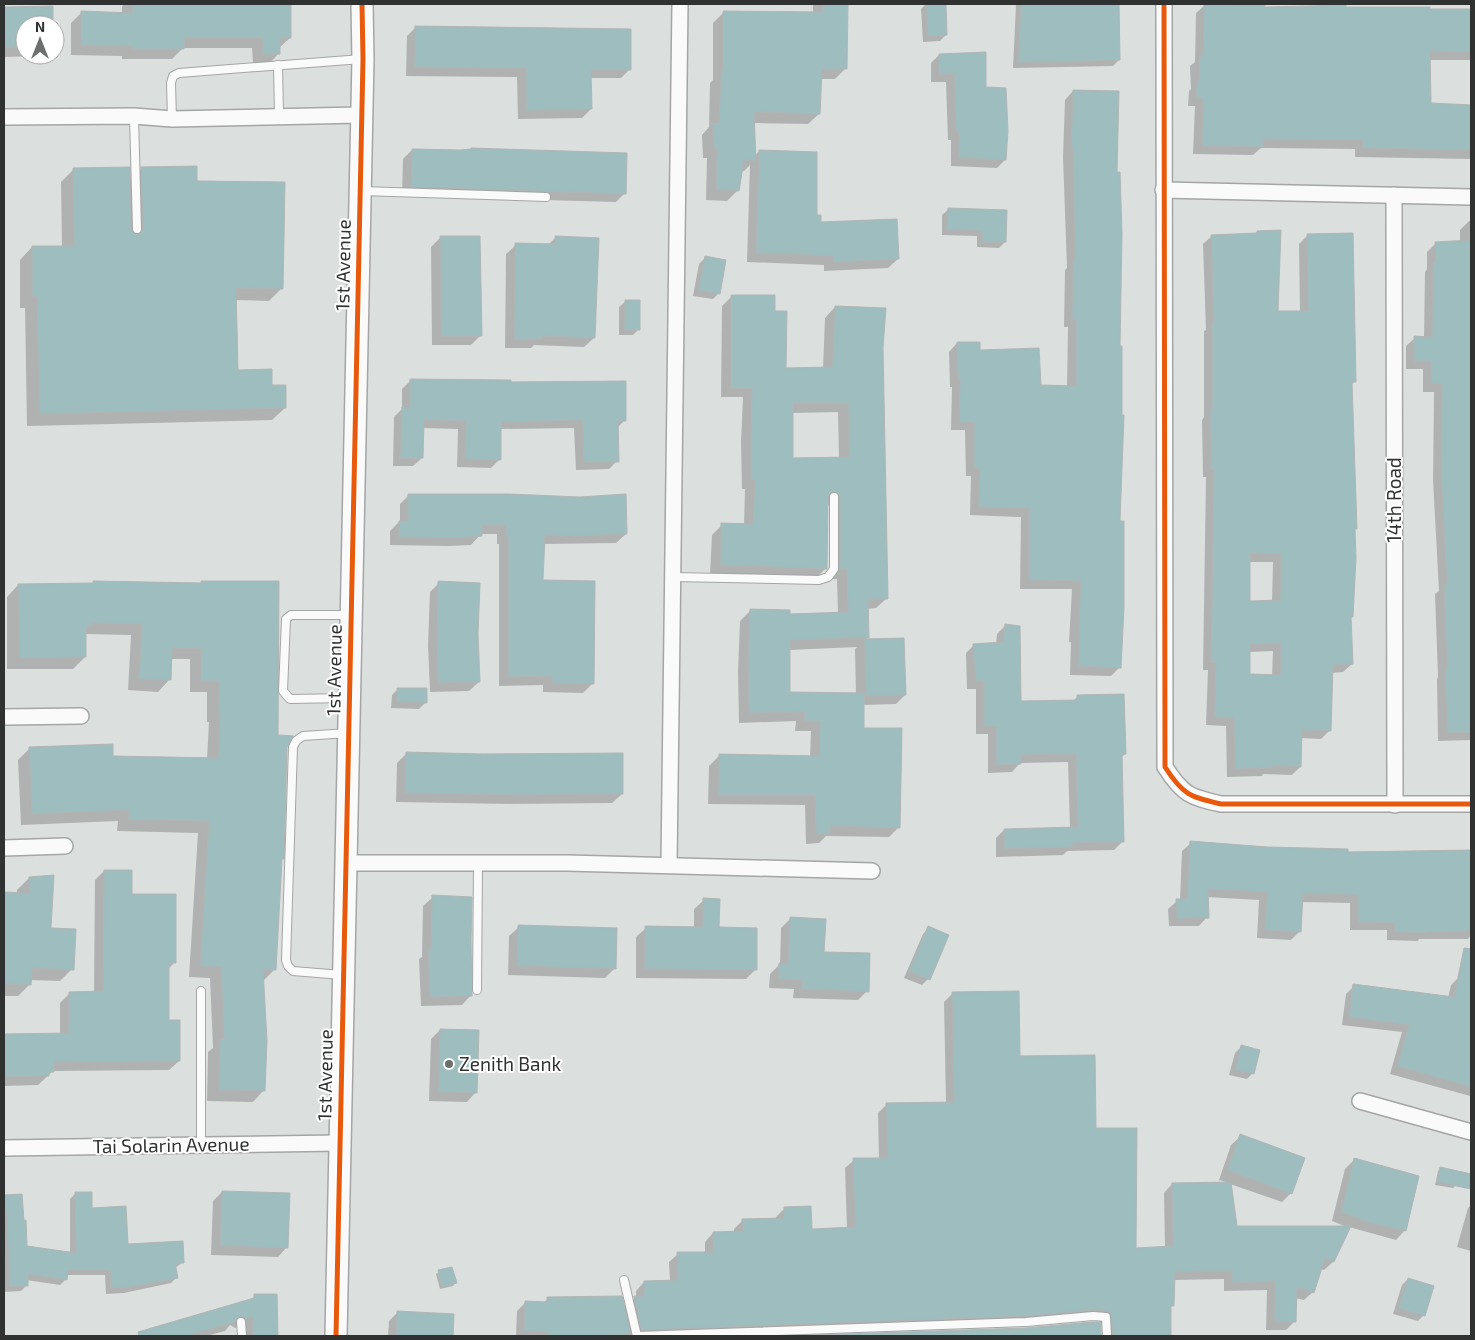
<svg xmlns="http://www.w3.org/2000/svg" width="1475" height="1340" font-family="'Exo 2',sans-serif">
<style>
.shadow{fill:#0003;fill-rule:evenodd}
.building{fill:#9dbdbf;stroke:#b1b5b4;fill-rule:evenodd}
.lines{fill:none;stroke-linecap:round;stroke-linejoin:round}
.lane-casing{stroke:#a3a6a5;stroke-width:10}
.street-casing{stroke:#a3a6a5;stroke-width:18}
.secondary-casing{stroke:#a3a6a5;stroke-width:24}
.lane{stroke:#fafafa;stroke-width:8}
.street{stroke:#fafafa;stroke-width:15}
.secondary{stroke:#fafafa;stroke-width:21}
.cycleway-casing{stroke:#fff;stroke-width:8}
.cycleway{stroke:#e8590c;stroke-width:5}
.poi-dot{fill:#6b6f6e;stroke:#fff;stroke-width:2}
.labels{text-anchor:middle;stroke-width:4;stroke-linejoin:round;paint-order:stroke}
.street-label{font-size:19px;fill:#2f3231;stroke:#fff}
.poi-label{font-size:19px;fill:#2f3231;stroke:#fff;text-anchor:start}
</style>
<rect width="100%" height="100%" fill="#dbdfde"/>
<g class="shadow">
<path d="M125,4H289L290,38L279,48V53L269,64H253L252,48H183L172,59H122V56L71,55V23L82,12L122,14V6Z"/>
<path d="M813,4H846L845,69L835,79H820L819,114L808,124L753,123L755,156L759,151L816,217L819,223L898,259L888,268L824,271V265L747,262L750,165L744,171H741L738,190L727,201L706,200L707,158H703L702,135L709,127L710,83L713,80V23L724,12L813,13Z"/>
<path d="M926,4H944L946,35L940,41L923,42L921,9Z"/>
<path d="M1017,4H1118L1119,60L1113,66L1013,68L1016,5Z"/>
<path d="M1471,4V60H1429L1430,105L1471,106V159L1355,157V149L1261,148L1253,155L1193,154L1195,106H1188L1189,91L1191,89L1190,66L1195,62L1196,13L1205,5L1264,8L1470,11Z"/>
<path d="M4,10L51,11L52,25H25V55H43L41,56L4,57Z"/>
<path d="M416,27L630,69L621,78H590L591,109L582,118L518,119L517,77L406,76L407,36Z"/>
<path d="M939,55L985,88L1005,160L997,168L951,166V140H948L946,82H931V63Z"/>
<path d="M1073,91L1116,173L1120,667L1111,676L1070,675L1071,642H1069L1072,589H1020L1021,517L970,515L971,476H966L965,430H951L952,387H950L949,352L957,343L979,352L1039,386L1067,387L1068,327H1064L1065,270L1067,268L1063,157L1065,100Z"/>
<path d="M412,150L625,193L616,202L402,196L403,159Z"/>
<path d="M142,168L196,182L282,288L269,301L235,300L237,371L271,386L285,408L272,420L27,426L25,308H20V260L32,247H62L61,182L74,169L129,181Z"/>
<path d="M949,209L1005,242L999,248L977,247V236L942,235V215Z"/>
<path d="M1469,221H1471V740L1438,741L1437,679L1438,677L1435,594L1439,591L1433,480L1434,392H1423V369H1406V346L1415,338H1424L1425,272L1427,269V252L1436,243L1460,242V230Z"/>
<path d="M1257,232L1277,313L1300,312L1299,244L1307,236L1355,381L1351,385L1354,530L1352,617L1350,619L1352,664L1343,672L1332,673L1330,730L1321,739L1301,738L1300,767L1292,775L1263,774L1262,776L1227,777L1226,726L1206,725L1208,670H1203L1206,477H1203L1202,420L1204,417V331L1206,330L1203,244L1212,236L1254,235ZM1249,562H1273L1272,602H1249ZM1273,651L1272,676L1249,675V652Z"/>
<path d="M556,237L594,338L584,347L534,345L531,348H505L506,254L516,245H548Z"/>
<path d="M440,238L481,335L471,345H432L431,247Z"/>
<path d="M705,258L719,293L713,299L693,296L699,264Z"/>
<path d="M732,296L774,312L785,369H823L825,318L835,307L882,347L887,598L876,608L867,609L868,637L865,640L905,695L896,704L863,705V729L899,827L889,837L826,836L819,843L806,844L805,805L708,804L709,766L719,756L810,757L811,731H795L796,721L739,723L738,672L740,621L750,611L789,615L838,613L837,579H830V508L827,502L826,568L816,578L710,574L712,535L722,525H744L745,489H742L741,442L743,397H721L722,306ZM838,412L839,458L792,459V413ZM857,647L855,649L856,694L788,693L789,650Z"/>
<path d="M626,301L639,329L633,335H619V307Z"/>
<path d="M411,380L625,420L617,428V461L609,469L576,470L574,428L500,429V459L491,468L457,467L458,429L423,428L422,458L413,466H393L394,417L402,409V389Z"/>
<path d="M409,495L626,534L616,543L544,544L542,581L593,683L583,693L543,692V685L499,686V544H497V534H481L471,545L449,546L390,545V531L400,521V504Z"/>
<path d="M439,583L477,634L479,682L469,691L430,692L428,645L430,592Z"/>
<path d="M200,584L277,736L286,746L275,969L263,981L264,1090L253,1102L207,1101L208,1052L213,1048L210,978L189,977L198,833L117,831L118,821L21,825L18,760L30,748L112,757L207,759L209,722H207V692H190V659H170L169,680L158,692L128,690L131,635L85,634V657L73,669H7V597L18,585Z"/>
<path d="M1005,626L1020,702L1073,701L1078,696L1125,754L1120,758L1123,841L1114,850L1067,851L1063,855L996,857V838L1004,830L1070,828L1068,762L1020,763L1012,772L988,773V734H976V689H967L966,653L974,645L996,644L997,634Z"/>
<path d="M398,689L425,703L419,709L391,708L392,695Z"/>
<path d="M406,754L522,755L622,794L612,803L511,804L396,802L397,763Z"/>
<path d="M1191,843L1347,853L1471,851V935L1468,939H1419L1418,941L1387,940V930H1350V903L1301,902L1300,931L1291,940L1257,938L1259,900L1207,897V917L1199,926H1169L1168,909L1177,901L1180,900L1182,851Z"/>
<path d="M104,871L130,895L174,963L167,970L168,1021L179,1061L169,1070L53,1071L38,1085L4,1086V1035L60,1034V1003L69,994L94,993L95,880Z"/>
<path d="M29,878L50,929L72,969L60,981L30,980V984L18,996H4V893L17,894V890Z"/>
<path d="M433,897L471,898V995L462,1005L421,1006L419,959L422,957L423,906Z"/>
<path d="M704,900L718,928L755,970L746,979L636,978V937L646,928H694V909Z"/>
<path d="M790,919L823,953L867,991L858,1000L793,998L794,989L769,988L770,974L780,964L781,928Z"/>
<path d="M519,927L615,968L605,978L508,975L509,936Z"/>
<path d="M929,928L947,936L928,979L922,985L904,978L923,934Z"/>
<path d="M1459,977L1471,980V1095L1470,1096L1390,1074L1402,1032L1342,1025L1346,994L1354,986L1448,998L1451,985Z"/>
<path d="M953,993L1095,1129L1134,1249L1165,1248L1164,1193L1172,1184L1229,1183L1219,1180L1231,1145L1241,1136L1291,1193L1282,1202L1230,1184L1236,1228L1347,1227L1332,1221L1345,1169L1354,1160L1405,1230L1396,1240L1349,1227L1333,1262L1324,1270L1321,1269L1313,1292L1304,1300L1295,1298V1321L1286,1330H1266L1267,1290L1224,1291V1279L1173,1280L1172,1305L1170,1308L1169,1336H1104L1103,1324L1098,1320L1084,1319L690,1336H516L517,1311L526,1302L543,1303L548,1299L623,1308L636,1297V1291L644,1282L670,1281L669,1262L678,1254L705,1253V1242L713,1233H734V1229L743,1220L776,1219V1217L784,1209L811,1231L847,1229L845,1168L854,1160L879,1159L878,1113L887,1104L946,1103L944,1002Z"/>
<path d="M440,1030L476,1092L467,1102L429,1101L431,1039Z"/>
<path d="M1241,1047L1253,1073L1247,1079L1229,1075L1235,1053Z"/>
<path d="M1441,1169L1455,1186L1453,1188L1435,1185L1438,1171Z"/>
<path d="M222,1192L287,1247L278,1257L211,1255L213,1201Z"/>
<path d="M76,1193L127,1246L183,1262L175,1268L177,1277L171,1283L124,1293L106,1294L105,1275H66V1279L60,1285L26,1280L27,1285L21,1291L4,1292V1197L21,1196L26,1247L70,1254V1199Z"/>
<path d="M1471,1205V1251L1457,1247L1468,1208Z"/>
<path d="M439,1272L455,1283L453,1286L440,1289L436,1274Z"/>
<path d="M1408,1279L1424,1315L1418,1321L1393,1314L1402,1285Z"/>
<path d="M276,1295L277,1336H244V1325L235,1328L230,1325L225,1331L206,1336H148L156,1328L250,1300L255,1296Z"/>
<path d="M398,1312L453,1316L452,1336H388L389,1321Z"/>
<path d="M1099,1323L1101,1336H821L1026,1329Z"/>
</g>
<g class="building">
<path d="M132,4H291V38H280V54L263,55L262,38H184V49H132V46L81,45V11L132,13Z"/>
<path d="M823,4H848L847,69H822L820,114L754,112L756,161L744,160L739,191L716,190L717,148H714L712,123H719L721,71H723V11L823,12Z"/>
<path d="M926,4H946L947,35L928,36Z"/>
<path d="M1021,4H1119L1120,60L1018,63Z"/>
<path d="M1204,4L1265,5V7L1346,5V7H1430V9H1471V52L1430,51L1431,103L1471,105V150L1363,148V140L1263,139V147L1202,146L1203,98H1196L1197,81H1199V57L1203,56Z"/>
<path d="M53,6V25H25V47H4V7Z"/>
<path d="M415,26L631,29V70H591L592,109L526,111V68L414,67Z"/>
<path d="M986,52V87L1006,88L1008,131L1006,160L958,158L959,132H956L954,74H939V54Z"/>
<path d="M1073,90L1119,91L1117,172H1120L1122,234L1120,346H1122V415H1124L1120,521H1124V607L1121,668L1078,666L1079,633H1078L1081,581L1029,580V508L978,507L980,468H974V422H959L960,379H958L957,342H980V350L1039,348L1041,385L1076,386V319H1072L1073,260H1075L1073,149L1071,148Z"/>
<path d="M471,148L627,153L626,194L411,187L412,149L461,150L471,149Z"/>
<path d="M759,150L817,152V215H821V222L897,219L899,259L833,262V256L756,253Z"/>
<path d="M197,166V181L285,182L283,289L236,288L238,370L272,369V385H286V408L39,414L37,296H32V246H74L73,168L130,167L131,229L133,232L137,235L140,233L143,229L141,167Z"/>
<path d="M948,208L1007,210L1006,242H982V231L947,230Z"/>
<path d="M1281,230L1278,311H1308L1307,234L1353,233L1356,382H1352L1357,529H1355L1356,558L1353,617H1351L1353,664L1333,665L1331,731L1302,730L1301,767L1272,766V768L1235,769L1234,718L1214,717L1216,662H1211L1214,469H1211L1210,410H1212V322H1214L1211,235L1257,233V231ZM1250,553L1281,554L1280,600L1250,601ZM1281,643L1280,675L1250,674V644Z"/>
<path d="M440,236H480L482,336H441Z"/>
<path d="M555,236L599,238L595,338L542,336V339H514L515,243L555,244Z"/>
<path d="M1471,240V732H1447L1445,669H1447L1444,584H1447L1441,471L1442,384L1431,383V361H1414V336L1432,337L1433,262H1436L1435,242Z"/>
<path d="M705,256L726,260L720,294L698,290Z"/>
<path d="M731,295H775V311H787L786,368L832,367L835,306L886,308L883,347L888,599H868L869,638L790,640V692L864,693V728H902L900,828L830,826V834H816L815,795H718L719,754L819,756L820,721H805V712L749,713L748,662L750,609L790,610V614L848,612L847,569H840V497L836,492H831L828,497L827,569L720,565L721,523L753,524L755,480H751V431L752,388H731ZM793,403H848L849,457L793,458Z"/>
<path d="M625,300H640V330H624Z"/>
<path d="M410,379L511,380V382L626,381V421H618L619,462H584L582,420L501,422V460L465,459L466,421L424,420L423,458H400L402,407L410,408Z"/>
<path d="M408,494H509L580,497L626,494L627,534L579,536L545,535L543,580L595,581L594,684L552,683V676L508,677V535H506V525H482V536L459,538L398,537L399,521H408Z"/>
<path d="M93,581L201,583V581H279L278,735L294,736L287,747L284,859H282L276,970L263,969L267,1040L265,1091L218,1090L220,1039H224L221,967L200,966L209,821L128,820L129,810L32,814L29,747L113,744V756L218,758L220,711H218L219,681H201V648H172L171,680L139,679L142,624L91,623V626H86V657L19,658L18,584L93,583Z"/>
<path d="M438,581L480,583L478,634L480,682L438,683L437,635Z"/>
<path d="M1005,624L1020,626L1021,701L1077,700V695L1124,694L1126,754L1122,755L1124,842L1072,843L1073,847L1004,849V829L1078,827L1076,754L1021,755V764L996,765V726H984V681H975L973,644L1003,642Z"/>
<path d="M904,638L906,695L866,696L864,639Z"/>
<path d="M397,688H427V703L397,702Z"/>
<path d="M406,752L482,754L623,753V794L522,795L405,793Z"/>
<path d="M1190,841L1267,847L1348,849V852L1471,850V931L1427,932V933L1395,932V923L1358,922V895L1303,894L1301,932L1265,930L1267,892L1208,889L1209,918L1177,919L1176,899H1187Z"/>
<path d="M104,870H132V894H176V963H169V1020H180V1061L54,1062V1072H49V1076L4,1077V1034L69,1033V992L103,991Z"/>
<path d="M54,875L51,928L76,929L74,970L32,968L31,985L4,984V892L30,893L29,877Z"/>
<path d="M432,895L472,897L471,940L472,996L430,997L428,949H431Z"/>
<path d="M703,898L720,899L719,927L757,928V970L645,969V926L702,927Z"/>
<path d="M790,917L826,919L824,952L870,953L869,992L802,989V980L778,979L779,963L788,964Z"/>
<path d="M518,925L617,928L616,969L517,966Z"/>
<path d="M928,926L949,935L930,980L909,971Z"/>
<path d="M1464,948L1471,949V1087L1397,1066L1409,1025L1349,1017L1353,984L1454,997Z"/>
<path d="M1019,991L1020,1056L1095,1055L1096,1128H1137L1136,1248L1173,1246L1172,1183L1231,1182L1237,1226H1351L1334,1262L1325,1258L1314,1293L1297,1287L1296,1322L1274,1321L1275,1281L1232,1283V1271H1198L1175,1272L1174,1306H1171V1336H1113L1111,1314L1106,1311L1093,1310L1026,1316L641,1330L634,1296H644V1281L678,1280L677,1252H713V1232L743,1231L742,1219L784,1218V1207L811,1206L812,1229L855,1227L853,1158H887L886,1103L954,1102L952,992Z"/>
<path d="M440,1029L479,1030L477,1093L438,1092Z"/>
<path d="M1241,1045L1260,1050L1254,1074L1235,1070Z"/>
<path d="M1240,1134L1305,1158L1292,1194L1227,1170Z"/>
<path d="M1354,1158L1419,1176L1406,1231L1371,1223L1341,1212Z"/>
<path d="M1440,1167L1471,1174V1189L1437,1182Z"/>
<path d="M222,1191L290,1193L288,1248L220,1246Z"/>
<path d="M75,1192H92V1208L126,1206L128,1244L183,1241L184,1263H175L178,1278L131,1287L111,1288L110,1270H68L67,1280L28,1274V1286H9L7,1212H4V1195L22,1194L24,1221L26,1220L27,1246L76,1253Z"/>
<path d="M452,1267L457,1283L442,1287L438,1270Z"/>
<path d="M1408,1278L1434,1286L1425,1316L1398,1308Z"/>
<path d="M254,1294H277L278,1336H253V1317L246,1319L241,1316L237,1318L235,1322L187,1336H139L138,1332L254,1298Z"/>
<path d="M622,1296L631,1334H623V1335L548,1336V1332L524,1331L525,1301L547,1302V1297Z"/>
<path d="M397,1311L454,1314L453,1336H396Z"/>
<path d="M1093,1322H1101V1336H786L1026,1328Z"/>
</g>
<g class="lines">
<g class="lane-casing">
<g id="lane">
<path d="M278,65L279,115"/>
<path d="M134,116L137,229"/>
<path d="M172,119L171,83L173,76L179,73L362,59"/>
<path d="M361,191L546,197"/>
<path d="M673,577L819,580L828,577L834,569V497"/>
<path d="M348,698L290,699L283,691L286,619L291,615H350"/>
<path d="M342,975L293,971L288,966L286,960L293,747L296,741L303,736L348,733"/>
<path d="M477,990L478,864"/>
<path d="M201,991V1145"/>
<path d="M624,1280L637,1336"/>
<path d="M241,1322L242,1336"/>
<path d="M637,1336L1026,1322L1093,1316L1106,1317L1107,1336"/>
</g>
</g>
<g class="street-casing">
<g id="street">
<path d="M1164,4L1165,767C1183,795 1190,797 1221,804H1471"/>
<path d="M4,117L134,116L172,119L361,115"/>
<path d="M1163,190L1471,197"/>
<path d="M1394,195L1395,805"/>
<path d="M4,717L81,716"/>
<path d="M4,848L65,846"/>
<path d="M345,863H567L872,871"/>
<path d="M669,865L680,4"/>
<path d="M1360,1101L1471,1132"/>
<path d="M4,1148L339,1143"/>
</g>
</g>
<g class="secondary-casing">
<path id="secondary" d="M336,1336L363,59L362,4"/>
</g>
<use href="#lane" class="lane"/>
<use href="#street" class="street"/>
<use href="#secondary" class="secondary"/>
<g class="cycleway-casing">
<g id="cycleway">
<path d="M1164,4L1165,767C1183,795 1190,797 1221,804H1471"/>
<path d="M336,1336L363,59L362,4"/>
</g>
</g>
<use href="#cycleway" class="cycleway"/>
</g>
<circle class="poi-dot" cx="449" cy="1064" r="5"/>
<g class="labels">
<g class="street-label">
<text transform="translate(343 265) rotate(-89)" y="7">1st Avenue</text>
<text transform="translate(1394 500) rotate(-90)" y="7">14th Road</text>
<text transform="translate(334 670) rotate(-89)" y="7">1st Avenue</text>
<text transform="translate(325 1075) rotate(-89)" y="7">1st Avenue</text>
<text transform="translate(171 1145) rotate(-1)" y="7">Tai Solarin Avenue</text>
</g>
<g class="poi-label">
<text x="459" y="1071">Zenith Bank</text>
</g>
</g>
<rect width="1475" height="1340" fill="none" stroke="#2f3231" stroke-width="10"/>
<g transform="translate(40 40)"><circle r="24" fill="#ffffff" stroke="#acadad"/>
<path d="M0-4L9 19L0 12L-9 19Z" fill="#6b6f6e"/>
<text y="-8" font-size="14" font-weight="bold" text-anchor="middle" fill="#2f3231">N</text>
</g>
</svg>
